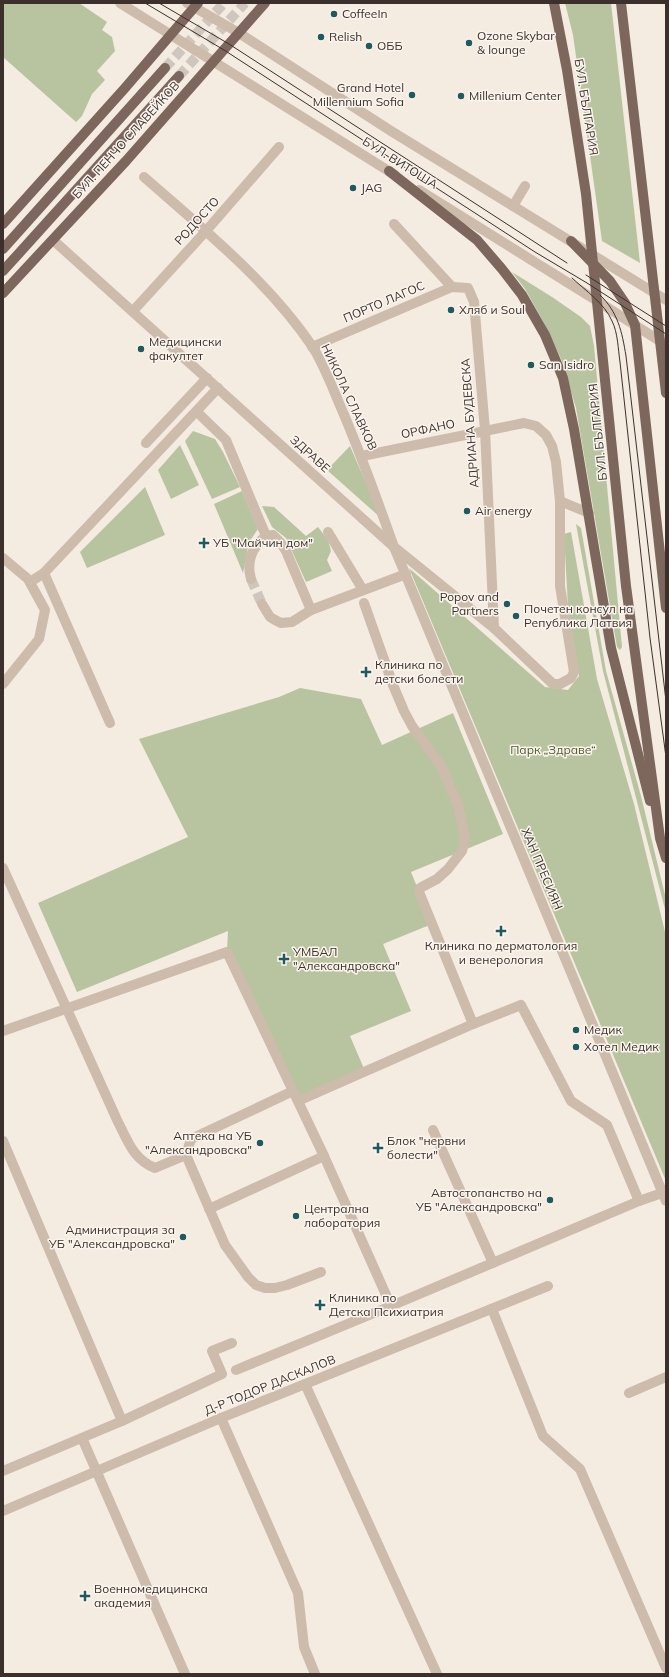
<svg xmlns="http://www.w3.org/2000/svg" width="669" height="1677" font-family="Mulish,sans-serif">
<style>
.green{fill:#b8c4a0}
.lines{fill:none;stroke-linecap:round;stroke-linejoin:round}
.minor-tunnel{stroke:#cfc6bd;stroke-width:10;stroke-dasharray:10 5;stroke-linecap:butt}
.major-tunnel{stroke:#cfc6bd;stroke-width:10;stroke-dasharray:10 5;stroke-linecap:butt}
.minor{stroke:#cdbbac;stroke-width:10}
.major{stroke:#7d675c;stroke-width:10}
.tram{stroke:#3b302b;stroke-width:1}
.poi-dot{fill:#1f5a5e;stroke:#fbf5ee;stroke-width:1.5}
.labels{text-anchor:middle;stroke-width:3;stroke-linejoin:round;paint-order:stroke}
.poi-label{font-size:12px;fill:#3b302b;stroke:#fbf5ee;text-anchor:start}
.street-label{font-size:12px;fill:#3b302b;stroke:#fbf5ee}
.park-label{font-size:12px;fill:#4a5a2e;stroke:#fbf5ee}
</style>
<rect width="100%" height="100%" fill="#f4ebe1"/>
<g class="green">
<path d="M3,3H79L107,22L102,30L112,37L115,51L97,71L105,80L92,94L82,116L76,122L3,57Z"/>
<path d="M565,3H611L640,263L602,241L573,35Z"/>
<path d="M512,272L552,297L581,317L590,326L594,346L622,647L620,650L617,647L576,408L562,361L544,323L525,289Z"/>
<path d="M193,431L215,439L223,452L240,487L212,499L185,441Z"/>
<path d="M180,445L199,485L171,499L158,470Z"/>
<path d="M350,446L381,518L327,470Z"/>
<path d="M145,487L165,535L87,568L80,552Z"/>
<path d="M242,491L258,529L249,542L243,573L214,504Z"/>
<path d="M262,506L274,507L306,536L318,527L328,540L331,551L327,560L332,571L306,582L286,538L272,527Z"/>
<path d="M576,524L581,528L606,671L641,796L666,899V913L603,671Z"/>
<path d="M571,532L597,679L634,804L666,936V1181L409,568L545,687L568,690L579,676L568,606L564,534Z"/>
<path d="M300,688L361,699L382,745L453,713L503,834L411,872L432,924L383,944L411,1011L350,1036L365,1071L298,1101L227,952L228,931L77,992L38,903L188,837L139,739L279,697Z"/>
</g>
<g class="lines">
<path class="minor-tunnel" d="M251,579L262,604"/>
<g class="major-tunnel">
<path d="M165,68L224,3"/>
<path d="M179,76L245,3"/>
</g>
<g class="minor">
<path d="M120,3L395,175"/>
<path d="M187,3L239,33L391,131L666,300"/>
<path d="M144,177C202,228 268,281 312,346C323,363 331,384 339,403C360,451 377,499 394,547L666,1201"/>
<path d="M419,190L594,299L666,345"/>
<path d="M513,206L525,186"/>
<path d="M394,224L452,287"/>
<path d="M53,240L394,547L494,628L553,684H560L571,678L574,672L560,586V501L556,462L552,446L546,435L536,426L524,423L362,456"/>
<path d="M133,311L206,231L279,147"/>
<path d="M312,347L452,287L468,288L474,302L485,430L494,628"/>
<path d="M197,412L226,440L266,536"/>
<path d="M146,443L207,378"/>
<path d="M560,501L589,513"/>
<path d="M328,532L363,590"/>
<path d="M3,558L28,579L45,610L39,639L3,684"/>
<path d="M44,573L110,723"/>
<path d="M251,579C246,561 252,547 266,536L273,535L280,542L286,551L311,610"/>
<path d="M30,582L44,573L218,388"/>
<path d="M364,603L393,685L404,711L412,726L442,767L458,806L463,827L465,840L462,851L448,869L437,879L420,888L419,892L473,1024"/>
<path d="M262,604L270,617L275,620L281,623L292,622L311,610L406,574"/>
<path d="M3,868L118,1122C128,1141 133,1159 155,1168L186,1155L225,1245L248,1277L256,1285L265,1288H275L287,1285L321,1272"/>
<path d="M3,1031L227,952L324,1156L391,1306"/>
<path d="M298,1101L473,1024L521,1005L571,1101L607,1125L639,1201"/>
<path d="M433,1130L493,1263"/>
<path d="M3,1141L122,1421"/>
<path d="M186,1155L191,1139L293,1091"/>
<path d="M209,1209L324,1156"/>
<path d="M492,1309L543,1436L580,1469L666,1668"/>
<path d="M236,1370L391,1306L639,1201L662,1193"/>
<path d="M305,1384L437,1674"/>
<path d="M629,1393L666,1377"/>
<path d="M221,1418L298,1593L304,1647L315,1674"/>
<path d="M82,1438L185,1674"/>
<path d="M3,1471L122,1421L222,1374L212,1351L232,1343"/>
<path d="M3,1511L221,1418L548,1286"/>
</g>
<g class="major">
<path d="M554,3L567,70L586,194L626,586L660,838L666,858"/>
<path d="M621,3L666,393"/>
<path d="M389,171L477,240L502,269L522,295L545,335L563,378L574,429L611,648L650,801"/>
<path d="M3,224L125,88L198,3"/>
<path d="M571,241L610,281L625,303L635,325L666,608"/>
<path d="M3,249L165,68"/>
<path d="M3,271L179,76"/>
<path d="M3,293L126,161L265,3"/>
</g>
<g class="tram">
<path d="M145,3L224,50L535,252L587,283L666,334"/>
<path d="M159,3L229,44L567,263"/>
<path d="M586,275L666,326"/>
<path d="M572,278C585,290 605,304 612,321C618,333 618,349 620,362L650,638L666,757"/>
<path d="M600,295C618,312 622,332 626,356L666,701"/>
</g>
</g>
<g class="poi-dot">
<circle cx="334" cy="14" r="4"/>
<circle cx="321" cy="37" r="4"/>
<circle cx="469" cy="43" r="4"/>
<circle cx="369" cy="46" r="4"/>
<circle cx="412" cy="95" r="4"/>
<circle cx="461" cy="96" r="4"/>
<circle cx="353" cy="188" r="4"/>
<circle cx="451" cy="310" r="4"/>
<circle cx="141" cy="349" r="4"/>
<circle cx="531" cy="365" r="4"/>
<circle cx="467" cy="511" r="4"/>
<path d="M202 537h4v4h4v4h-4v4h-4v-4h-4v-4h4z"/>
<circle cx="507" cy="604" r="4"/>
<circle cx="516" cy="616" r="4"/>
<path d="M364 666h4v4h4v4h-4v4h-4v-4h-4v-4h4z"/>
<path d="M499 925h4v4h4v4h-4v4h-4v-4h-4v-4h4z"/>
<path d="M282 953h4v4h4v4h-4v4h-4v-4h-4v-4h4z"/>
<circle cx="576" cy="1030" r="4"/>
<circle cx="576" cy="1047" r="4"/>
<circle cx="260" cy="1143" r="4"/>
<path d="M376 1142h4v4h4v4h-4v4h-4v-4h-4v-4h4z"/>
<circle cx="550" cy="1200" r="4"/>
<circle cx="296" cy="1216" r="4"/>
<circle cx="183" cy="1237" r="4"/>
<path d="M318 1299h4v4h4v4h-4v4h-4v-4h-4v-4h4z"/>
<path d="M83 1590h4v4h4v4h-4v4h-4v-4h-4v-4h4z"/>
</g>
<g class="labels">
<g class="poi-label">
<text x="342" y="18">CoffeeIn</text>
<text x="477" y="40">Ozone Skybar<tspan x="477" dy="14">&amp; lounge</tspan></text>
<text x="329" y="41">Relish</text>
<text x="377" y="50">ОББ</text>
<text x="404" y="92" text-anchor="end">Grand Hotel<tspan x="404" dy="14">Millennium Sofia</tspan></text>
<text x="469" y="100">Millenium Center</text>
<text x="361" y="192">JAG</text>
<text x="459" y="314">Хляб и Soul</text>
<text x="149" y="346">Медицински<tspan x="149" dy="14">факултет</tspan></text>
<text x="539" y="369">San Isidro</text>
<text x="475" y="515">Air energy</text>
<text x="213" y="547">УБ "Майчин дом"</text>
<text x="499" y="601" text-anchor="end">Popov and<tspan x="499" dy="14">Partners</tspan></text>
<text x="524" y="613">Почетен консул на<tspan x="524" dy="14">Република Латвия</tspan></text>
<text x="375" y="669">Клиника по<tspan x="375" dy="14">детски болести</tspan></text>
<text x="501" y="950" text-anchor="middle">Клиника по дерматология<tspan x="501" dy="14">и венерология</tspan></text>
<text x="293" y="956">УМБАЛ<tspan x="293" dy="14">"Александровска"</tspan></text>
<text x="584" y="1034">Медик</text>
<text x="584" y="1051">Хотел Медик</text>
<text x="252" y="1140" text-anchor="end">Аптека на УБ<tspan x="252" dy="14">"Александровска"</tspan></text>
<text x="387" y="1145">Блок "нервни<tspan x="387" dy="14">болести"</tspan></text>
<text x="542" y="1197" text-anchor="end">Автостопанство на<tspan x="542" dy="14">УБ "Александровска"</tspan></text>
<text x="304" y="1213">Централна<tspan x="304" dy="14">лаборатория</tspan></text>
<text x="175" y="1234" text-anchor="end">Администрация за<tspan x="175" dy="14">УБ "Александровска"</tspan></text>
<text x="329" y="1302">Клиника по<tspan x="329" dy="14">Детска Психиатрия</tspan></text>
<text x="94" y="1593">Военномедицинска<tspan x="94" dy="14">академия</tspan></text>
</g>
<g class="street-label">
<text transform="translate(586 107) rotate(81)" y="4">БУЛ. БЪЛГАРИЯ</text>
<text transform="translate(126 140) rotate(-48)" y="4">БУЛ. ПЕНЧО СЛАВЕЙКОВ</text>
<text transform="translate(400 163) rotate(32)" y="4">БУЛ. ВИТОША</text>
<text transform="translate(197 221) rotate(-48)" y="4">РОДОСТО</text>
<text transform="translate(384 302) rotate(-23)" y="4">ПОРТО ЛАГОС</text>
<text transform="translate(349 397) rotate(65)" y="4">НИКОЛА СЛАВКОВ</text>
<text transform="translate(470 423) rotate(-94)" y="4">АДРИАНА БУДЕВСКА</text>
<text transform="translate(428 429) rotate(-12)" y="4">ОРФАНО</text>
<text transform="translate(598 432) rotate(-96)" y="4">БУЛ. БЪЛГАРИЯ</text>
<text transform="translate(310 454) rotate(42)" y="4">ЗДРАВЕ</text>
<text transform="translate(542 869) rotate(67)" y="4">ХАН ПРЕСИЯН</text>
<text transform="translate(270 1385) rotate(-22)" y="4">Д-Р ТОДОР ДАСКАЛОВ</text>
</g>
<g class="park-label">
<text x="553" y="754">Парк „Здраве“</text>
</g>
</g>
<rect width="669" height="1677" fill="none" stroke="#3b302b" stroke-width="8"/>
</svg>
